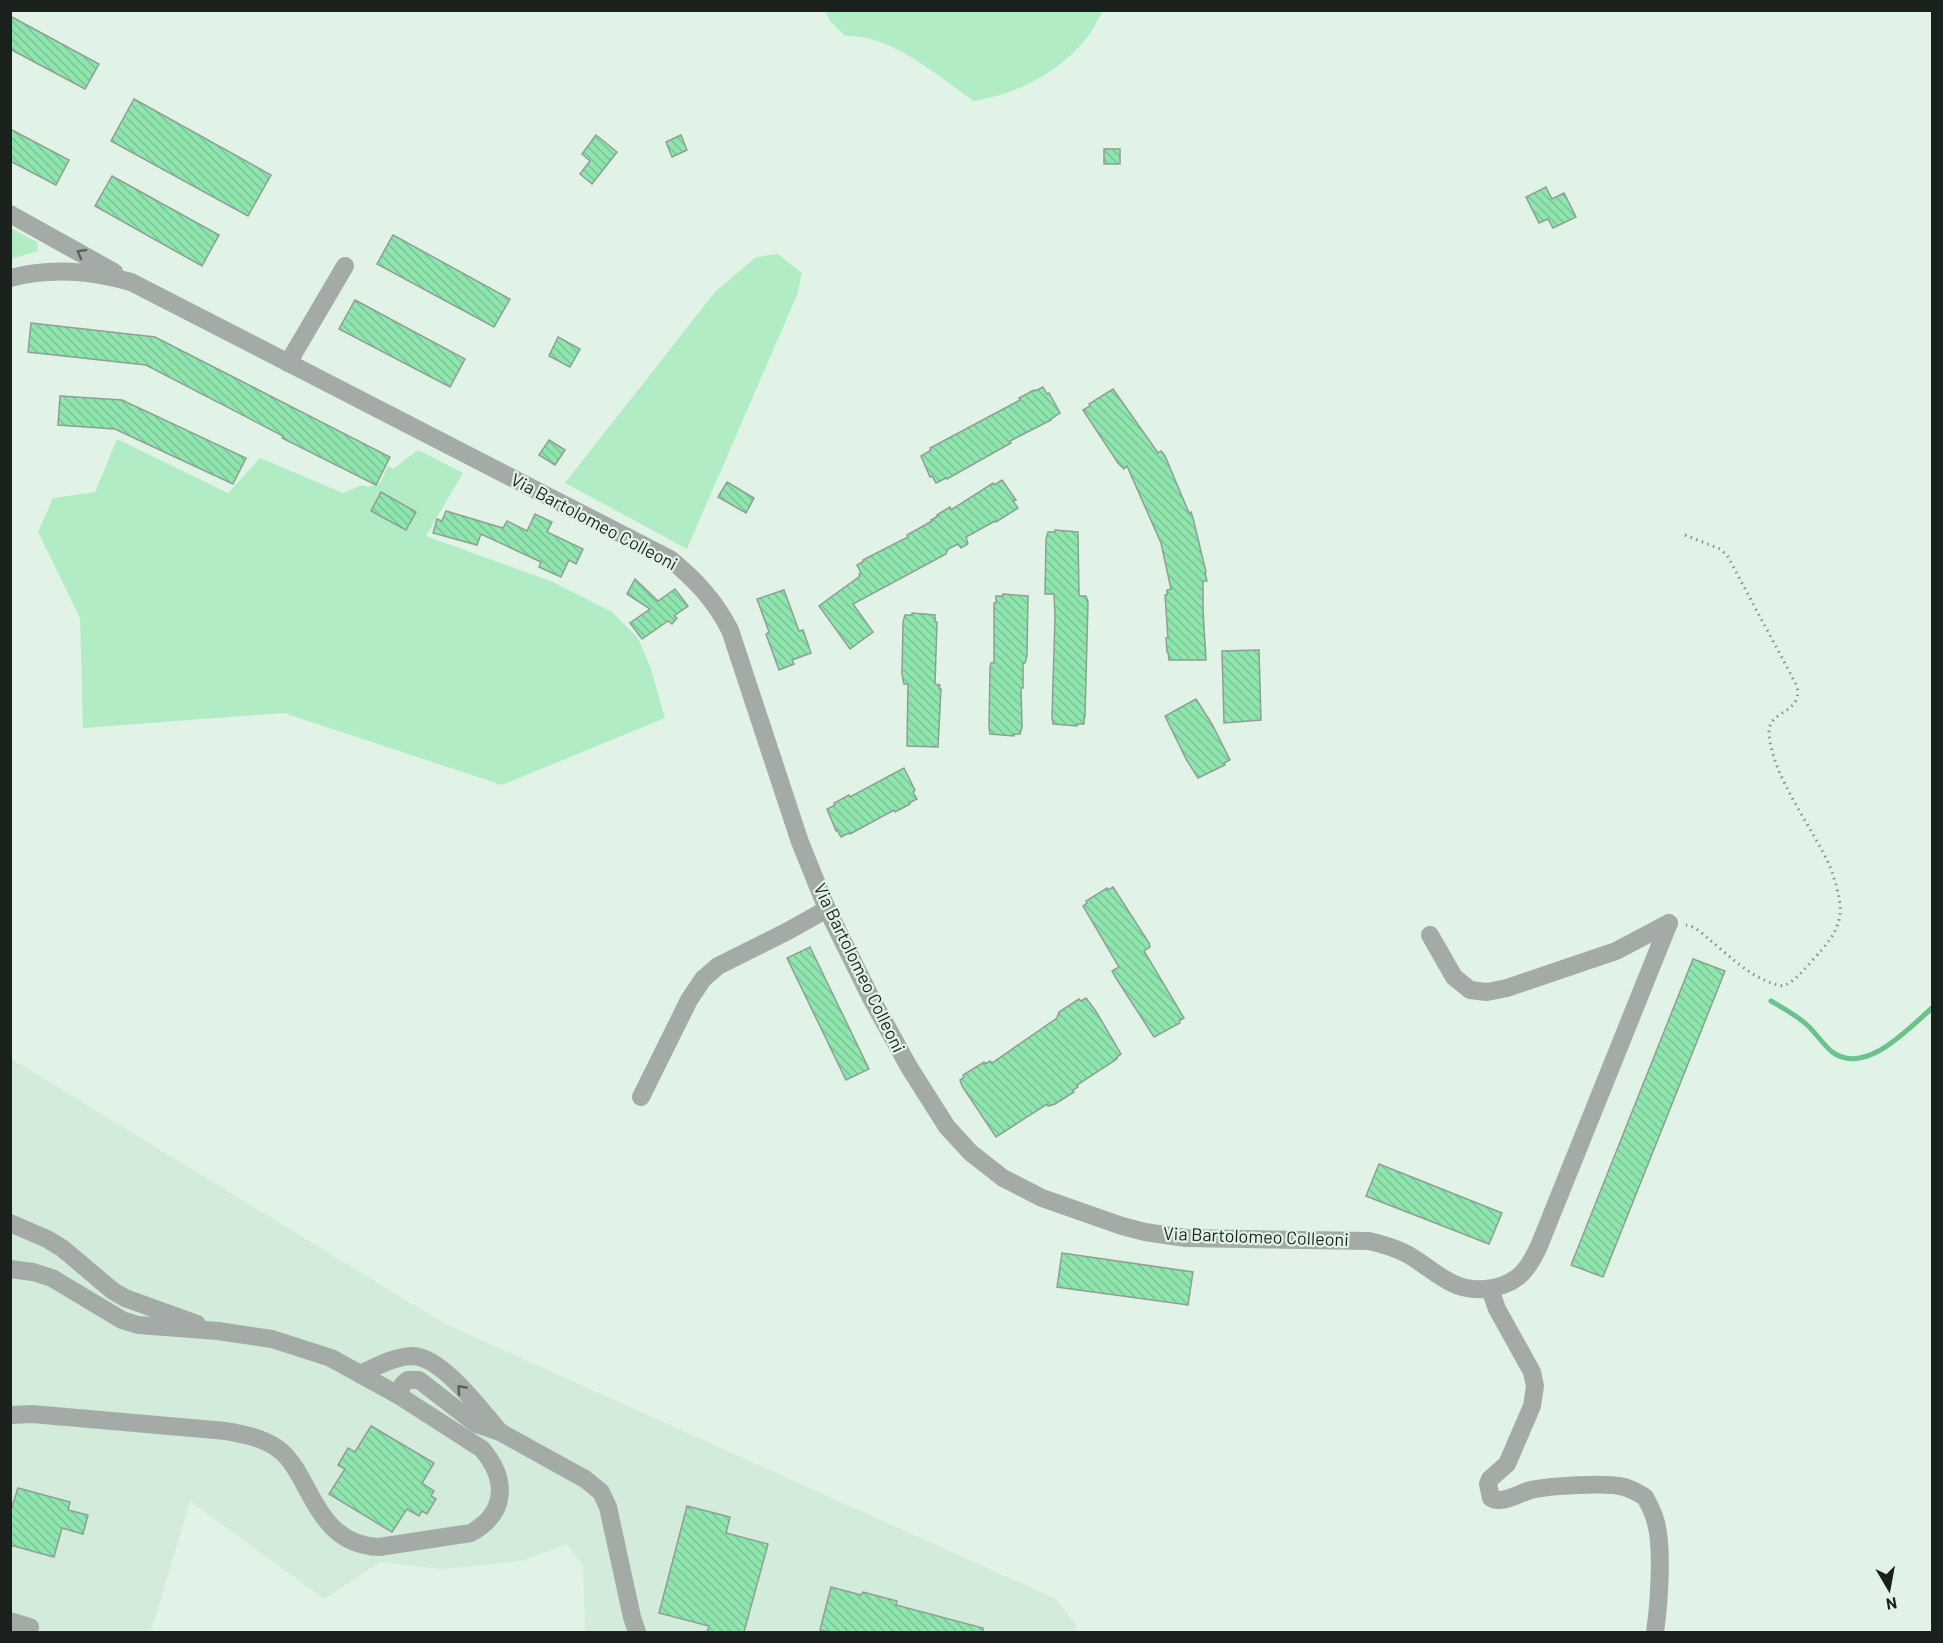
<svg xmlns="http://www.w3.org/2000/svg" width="1943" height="1643" font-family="Barlow,sans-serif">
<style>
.built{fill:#d2ebda}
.green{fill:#b2ecc5}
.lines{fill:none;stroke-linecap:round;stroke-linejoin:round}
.stream{stroke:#6bc28d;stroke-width:5}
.building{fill:url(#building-back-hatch);stroke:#8e9f93;stroke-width:1.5}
.path{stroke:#86928a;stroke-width:3;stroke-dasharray:1.5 4.5;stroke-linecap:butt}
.minor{stroke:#a4aba6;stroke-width:18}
.oneway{stroke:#585f5b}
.labels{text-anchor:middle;stroke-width:4.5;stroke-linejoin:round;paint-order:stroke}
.street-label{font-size:18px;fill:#1a211d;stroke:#e1f3e7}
</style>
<defs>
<pattern id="building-back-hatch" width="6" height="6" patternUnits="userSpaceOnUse" patternTransform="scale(1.5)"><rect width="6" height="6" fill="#8ee5ae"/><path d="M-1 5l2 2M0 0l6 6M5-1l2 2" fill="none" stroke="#7ac495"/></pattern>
</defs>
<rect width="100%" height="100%" fill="#e1f3e7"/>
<path class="built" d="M10,1058L443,1323L1056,1599L1075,1624L1077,1632H585L583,1566L567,1544L525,1560L494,1564L441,1569L381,1562L324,1599L190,1501L151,1632H11Z"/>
<g class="green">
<path d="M825,11V10L1103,11C1097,20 1093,30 1086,39C1058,73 1017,94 974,101C937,76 892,34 845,36L830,21Z"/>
<path d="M11,228L37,242L38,251L11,259Z"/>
<path d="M778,254L802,273L797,295L687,549L565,483L715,292L756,257Z"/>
<path d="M117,439L228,493L260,458L343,493L363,485L368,487L380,483L388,466L393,469L418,450L463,473L426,536L553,582L612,612L638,638L650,666L665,718L502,785L284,713L83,728L80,618L38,532L53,498L95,492Z"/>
</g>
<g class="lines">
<path class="stream" d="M1771,1001C1783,1008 1796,1015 1806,1024C1815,1032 1822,1043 1831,1051C1864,1078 1909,1028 1932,1008"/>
</g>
<g class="building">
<path d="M10,16L99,64L85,89L10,49Z"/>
<path d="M134,99L271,175L248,216L111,141Z"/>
<path d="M10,129L69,160L56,185L10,161Z"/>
<path d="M596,135L617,152L592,184L580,174L590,161L582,154Z"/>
<path d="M681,135L687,150L672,157L666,142Z"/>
<rect x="1104" y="149" width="16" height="15"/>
<path d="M112,176L219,235L202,266L95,206Z"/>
<path d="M1546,187L1552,199L1564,193L1576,217L1553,228L1548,219L1539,223L1526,197Z"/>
<path d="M393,235L510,299L494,327L377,264Z"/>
<path d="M355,300L465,359L450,387L339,329Z"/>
<path d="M31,323L155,337L390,457L376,485L282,438L283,436L146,365L28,352Z"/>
<path d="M558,337L580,349L570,367L549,356Z"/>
<path d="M1043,387L1047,394L1049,393L1060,413L1051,419V420L1010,441L1011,443L947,479L946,478L936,483L932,476L930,477L921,456L931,450L930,448L1020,400L1019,398L1034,390L1035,391Z"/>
<path d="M1113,389L1158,453L1161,451L1165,456L1189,513L1191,512L1193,518L1206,572L1205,573L1207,581H1203V610L1206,660H1169L1168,652H1167L1166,638H1168L1165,595H1167V590L1171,589L1161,543L1127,466L1124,469L1118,463L1083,410L1090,406L1089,404Z"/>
<path d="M60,396L122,400L246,458L233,484L115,429L58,425Z"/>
<path d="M549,440L565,450L555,465L539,455Z"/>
<path d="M1002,480L1016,500L1013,501L1018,508L996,522L995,521L966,537L968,544L961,548L958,544L948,549L946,554L853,604L873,632L850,649L819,606L860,576L859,574L861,573L857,565L864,561L863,560L908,537L907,535L932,521L931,520L938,516L937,515L950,507L951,510L993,483L994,485Z"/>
<path d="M727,482L754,498L746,513L718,497Z"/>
<path d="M381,492L416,512L406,530L371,511Z"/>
<path d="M446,511L503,528L507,521L527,531L535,514L552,522L547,532L583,549L576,564L569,560L561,577L539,567L541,562L481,534L477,545L433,533L437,519L442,521Z"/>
<path d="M1055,530L1078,532L1079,595L1080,596H1086L1088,602L1085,717H1084V724H1077V726L1053,724L1052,717L1055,616L1054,594H1045L1046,539L1048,532H1055Z"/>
<path d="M635,579L658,601L675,589L688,606L674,616L677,618L672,624L668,621L642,639L630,623L650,609L627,594Z"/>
<path d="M784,590L799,631L803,630L811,653L792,660L794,664L779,670L766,634L769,632L757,599Z"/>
<path d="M1003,594L1028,596L1027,656L1025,663H1023V688H1021L1022,727L1020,734H1014V736L990,734L989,727L990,667L991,663H994V603H996V596H1003Z"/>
<path d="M912,613L935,615V622H937L935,684L940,685L939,689H941L938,747L907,746L908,684H904L902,675L903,622L905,615H912Z"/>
<path d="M1259,650L1261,720L1224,723L1222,651Z"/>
<path d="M1196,699L1212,724L1230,760L1224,763L1225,765L1198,778L1186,759L1165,716Z"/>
<path d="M904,768L915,790L913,792L917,799L909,803L910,804L895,812L894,810L850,834L849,833L841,837L837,830L836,831L827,809L835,805L834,803L849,795L850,797Z"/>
<path d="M1113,887L1149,943L1150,947L1144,951L1184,1018L1179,1021L1180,1023L1154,1037L1116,978L1112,971L1119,967L1083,906L1087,903L1086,901L1107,888L1108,890Z"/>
<path d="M810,947L869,1069L846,1080L787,958Z"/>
<path d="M1693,959L1725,971L1603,1277L1571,1265Z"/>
<path d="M1086,998L1097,1013L1121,1054L1116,1058L1117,1059L1077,1085L1078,1087L1073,1090L1074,1092L1055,1104L1048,1106L1047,1104L996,1137L962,1086L960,1080L964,1077L963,1075L984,1062L985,1064L990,1061L992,1063L1057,1018L1059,1012L1079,999L1081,1001Z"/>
<path d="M1379,1164L1502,1213L1489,1244L1366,1196Z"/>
<path d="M1062,1253L1193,1272L1188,1305L1057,1287Z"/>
<path d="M371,1426L434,1463L422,1483L434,1491L431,1496L436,1499L427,1514L422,1511L419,1516L407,1509L392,1532L329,1494L345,1469L338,1465L348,1448L355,1452Z"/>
<path d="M18,1488L70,1502L68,1510L88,1515L83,1534L62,1528L54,1557L10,1545V1513Z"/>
<path d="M687,1506L730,1517L726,1533L768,1544L744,1632H707L709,1626L659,1613Z"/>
<path d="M831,1587L861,1595L863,1592L897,1601L896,1605L983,1628V1632H830L820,1630Z"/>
</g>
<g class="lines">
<path class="path" d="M1685,535L1720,549L1727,555L1797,686C1803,715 1767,709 1769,734C1773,779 1813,827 1831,869C1847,916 1843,927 1811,962C1802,972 1795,981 1783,986C1754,981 1732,958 1710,940C1703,934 1695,926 1686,925"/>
<g class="minor">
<path d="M10,214L114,272"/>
<path d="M10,278C52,267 91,271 131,282L670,559C696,580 715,601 730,630L800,842L827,909L871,998L909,1067L947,1127L971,1153L1003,1178L1042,1198L1122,1226L1145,1232L1186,1238L1369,1241C1382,1244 1393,1247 1405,1253C1421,1261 1435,1275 1452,1283C1471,1293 1500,1291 1518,1277C1528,1269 1534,1257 1539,1246L1669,923"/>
<path d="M288,363L345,266"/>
<path d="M1430,935L1454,977L1470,990L1487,992L1507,988L1616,951L1669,923"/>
<path d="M641,1097L689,1000L703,979L718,966L788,931L827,909"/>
<path d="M10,1223L47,1239L62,1248L113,1291L125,1298L197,1324"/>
<path d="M10,1269L33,1272L52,1278L122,1320L138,1325L218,1331L272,1339L331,1358L398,1395L482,1449C507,1479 508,1512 471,1533L379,1547C334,1545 320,1513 301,1478C296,1469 290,1459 282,1452C266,1438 246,1435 226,1431L32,1414L10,1415"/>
<path d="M1490,1289L1497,1309L1532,1372L1535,1386L1532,1406L1507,1464L1490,1479L1488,1484L1491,1498C1502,1505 1519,1493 1531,1490C1548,1486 1607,1482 1624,1487C1632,1489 1638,1493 1645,1497C1650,1506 1654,1514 1656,1523C1663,1548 1659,1606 1655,1632"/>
<path d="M360,1374C376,1367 395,1356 413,1356C442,1357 481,1410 499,1431"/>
<path d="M398,1395L403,1384L408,1380H419L476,1424L500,1432L585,1479L601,1492L608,1507L632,1617L637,1632"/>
<path d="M10,1621L30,1627"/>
</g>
</g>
<defs><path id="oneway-chevron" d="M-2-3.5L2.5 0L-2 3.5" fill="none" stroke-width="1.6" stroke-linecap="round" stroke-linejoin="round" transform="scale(1.5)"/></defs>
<g class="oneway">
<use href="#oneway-chevron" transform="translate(81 253) rotate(-150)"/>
<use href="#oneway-chevron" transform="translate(461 1389) rotate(-133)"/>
</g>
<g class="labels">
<g class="street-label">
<text transform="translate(594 522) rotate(28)" y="6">Via Bartolomeo Colleoni</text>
<text transform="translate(859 968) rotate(64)" y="6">Via Bartolomeo Colleoni</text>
<text transform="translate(1256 1237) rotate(2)" y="6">Via Bartolomeo Colleoni</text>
</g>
</g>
<rect width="1943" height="1643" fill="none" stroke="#1a211d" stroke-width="24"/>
<g transform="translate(1889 1589) rotate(170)" stroke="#e1f3e7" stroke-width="4.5" paint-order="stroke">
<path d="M0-4.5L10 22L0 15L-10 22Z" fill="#1a211d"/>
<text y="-9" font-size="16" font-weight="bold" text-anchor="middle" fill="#1a211d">N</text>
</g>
</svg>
